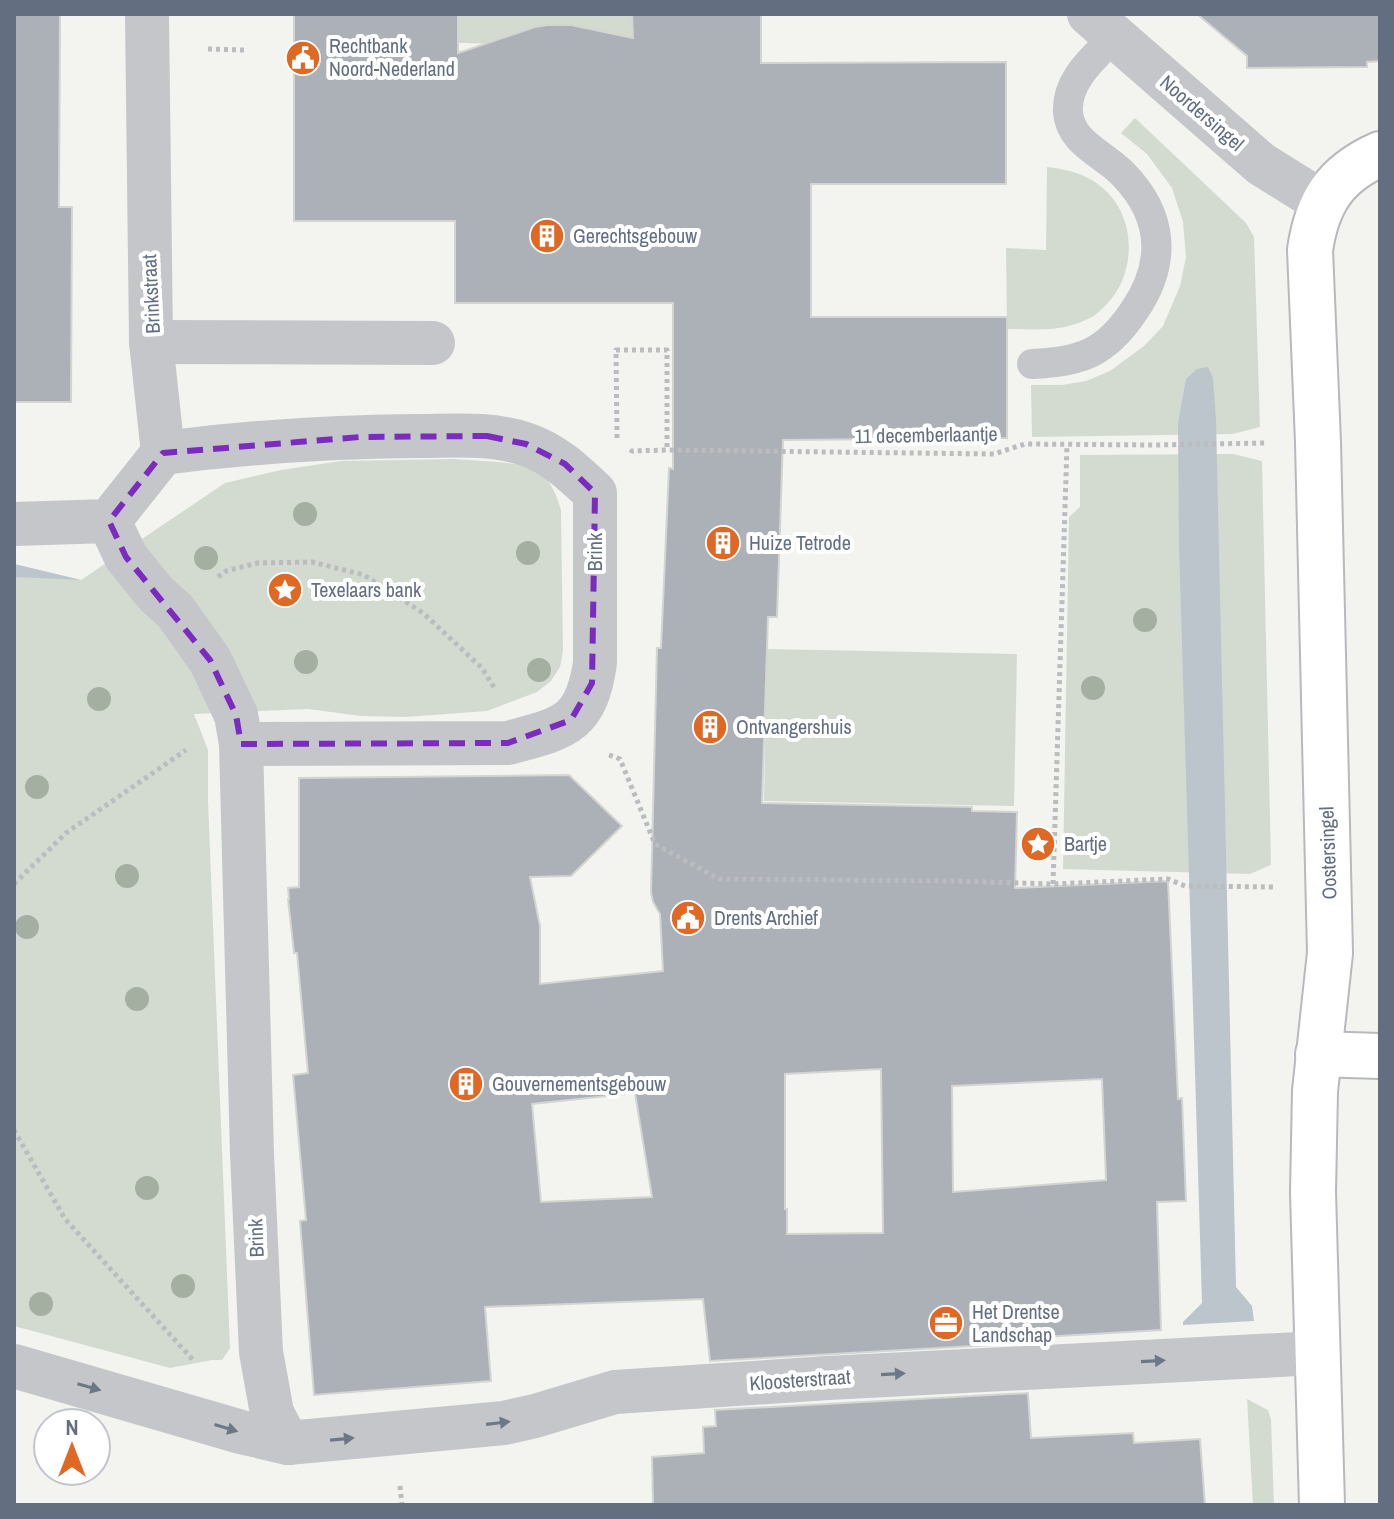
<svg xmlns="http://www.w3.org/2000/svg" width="1394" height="1519" font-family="'Archivo Narrow',sans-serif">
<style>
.green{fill:#d3dbd1}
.water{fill:#bcc5cb}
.building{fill:#acb1b7;stroke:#d4d5d2;stroke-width:2;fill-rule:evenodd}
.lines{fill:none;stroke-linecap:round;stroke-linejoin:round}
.secondary-casing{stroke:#b6b9be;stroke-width:48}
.path{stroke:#bbbcbf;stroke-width:5;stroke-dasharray:4 4;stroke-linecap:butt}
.lane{stroke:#c4c6ca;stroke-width:30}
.street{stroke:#c4c6ca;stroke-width:44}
.secondary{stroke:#fff;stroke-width:44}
.tree{fill:#a4afa1}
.oneway{fill:#6d7887}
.marked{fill:none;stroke:#7b2cbf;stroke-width:6;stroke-dasharray:16 10;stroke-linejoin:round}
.labels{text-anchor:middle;stroke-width:8;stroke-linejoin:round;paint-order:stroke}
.poi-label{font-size:20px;fill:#636f80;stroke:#fff;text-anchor:start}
.street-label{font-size:20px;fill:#636f80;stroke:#fff}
</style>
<rect width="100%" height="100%" fill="#f3f4ef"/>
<g class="green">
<path d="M458,14H632L634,46L571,25C544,23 529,36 503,42C490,45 473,43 458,43Z"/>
<path d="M1135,118L1246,223L1254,237L1260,427L1233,434L1032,437L1031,385H1062L1086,381L1110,371L1144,346L1163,326L1180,286L1186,257L1183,222L1172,188L1147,154L1121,133Z"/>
<path d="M1047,167C1065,169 1084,173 1099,185C1137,213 1138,273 1106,305C1101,310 1097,314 1092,317C1062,333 1039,329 1007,329L1006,248L1046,250Z"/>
<path d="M1233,454L1262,461L1271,865L1250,874L1063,869L1069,517L1080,507V455Z"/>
<path d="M455,459C475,461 522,461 538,471C551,479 557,497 561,510L563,651L560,667L551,681L537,692L487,711L406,717L361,716L308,709L194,714L208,750V801L230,1348L222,1360H212L170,1368L14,1326V564L81,580L225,483L281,470L341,461Z"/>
<path d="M767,649L1017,654L1014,806L764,801Z"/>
<path d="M1247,1399L1268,1410L1271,1420L1274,1505H1253Z"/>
</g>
<g class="water">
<path d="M1208,367L1213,378L1216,420L1236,1287L1252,1306L1254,1321L1183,1325V1322L1202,1303L1179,546L1178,423L1186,379L1197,369Z"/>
<path d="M14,564L81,580L14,577Z"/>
</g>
<g class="building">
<path d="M14,14H60L59,207H72L71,402H14Z"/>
<path d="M294,14H458V53L535,27L548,25H571L633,38L632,14H761V63L1006,62V184H811V317H1007V438L783,440L777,617H768L762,803L972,807V811L1017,812L1015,888L1168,881L1178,1099L1182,1098L1186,1201L1157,1202L1161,1330L1025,1338V1343L710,1361L703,1299L485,1307L491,1381L314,1395L300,1221L306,1220L293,1075L308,1073L297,953H294L288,899H289L288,888L299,887V778L569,775L622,826L571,876L530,877L540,926V984L663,971L660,914L653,902L651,892L657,648H661L669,468L673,469V303H455V221H294ZM881,1069L883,1233L787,1234V1209H785V1074ZM1102,1079L1106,1180L953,1192L952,1086ZM635,1093L652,1197L541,1202L532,1104Z"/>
<path d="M1197,14H1380V61L1367,62V67L1247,68V56Z"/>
<path d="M1028,1393L1031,1438L1133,1433L1134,1443L1200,1439L1205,1505H653L652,1457L704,1453L703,1427L716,1426L715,1410Z"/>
</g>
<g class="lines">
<g class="secondary-casing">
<g id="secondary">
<path d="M1318,1054L1380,1056"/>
<path d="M1322,1505L1313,1192L1315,1091L1330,953L1318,442L1310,250C1317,202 1335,174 1380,154"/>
</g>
</g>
<g class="path">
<path d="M208,49L244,50"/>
<path d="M617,438L616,350H667V450"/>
<path d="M631,453L632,451L667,450L994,454L1025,444L1155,445L1266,443"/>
<path d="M218,577L226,571L258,563L312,562L364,575L423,613L482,668L495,689"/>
<path d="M609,755L620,759L655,844L719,879L956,881L1053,884L1168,879L1185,886L1275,887"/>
<path d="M14,884L66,833L186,750"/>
<path d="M1053,884L1067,445"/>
<path d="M14,1130L65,1219L194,1361"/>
<path d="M400,1486L402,1505"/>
</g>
<path class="lane" d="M1032,364C1081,362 1106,353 1134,311C1167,263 1164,216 1123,174C1104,154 1070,143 1068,112C1066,80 1094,58 1114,37"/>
<g class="street">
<path d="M147,14L151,342L163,453"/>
<path d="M1089,14L1261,164L1322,202"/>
<path d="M151,342L433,343"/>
<path d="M109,521L126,557L156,594L175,611L210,660L236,715L241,744L252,1154L261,1352L272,1413L288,1443"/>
<path d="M14,524L109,521L163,453C247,442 331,437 415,436C451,436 490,432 525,444C553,453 574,473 595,493V663C586,725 564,728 508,743L241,744"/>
<path d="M14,1366L241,1432L288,1443L504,1423L535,1416L615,1392L828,1378L1318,1353"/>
</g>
<use href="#secondary" class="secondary"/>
</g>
<g class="tree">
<circle cx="305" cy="514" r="12"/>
<circle cx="528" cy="553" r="12"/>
<circle cx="206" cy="558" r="12"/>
<circle cx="1145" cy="620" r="12"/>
<circle cx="306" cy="662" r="12"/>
<circle cx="539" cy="670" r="12"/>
<circle cx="1093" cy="688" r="12"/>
<circle cx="99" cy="699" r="12"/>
<circle cx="37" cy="787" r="12"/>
<circle cx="127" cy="876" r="12"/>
<circle cx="27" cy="927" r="12"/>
<circle cx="137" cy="999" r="12"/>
<circle cx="147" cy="1188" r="12"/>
<circle cx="183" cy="1286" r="12"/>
<circle cx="41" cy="1304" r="12"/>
</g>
<defs><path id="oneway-solid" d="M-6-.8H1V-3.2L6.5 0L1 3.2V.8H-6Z" transform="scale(2)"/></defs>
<g class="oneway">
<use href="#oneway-solid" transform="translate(1153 1361) rotate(-3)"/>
<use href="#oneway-solid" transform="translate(893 1374) rotate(-3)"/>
<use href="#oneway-solid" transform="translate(89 1387) rotate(16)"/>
<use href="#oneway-solid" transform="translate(498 1423) rotate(-7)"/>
<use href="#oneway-solid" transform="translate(226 1428) rotate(17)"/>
<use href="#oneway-solid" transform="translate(342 1439) rotate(-5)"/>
</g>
<path class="marked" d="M487,436L526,444L565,464L595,493L592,683L571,720L508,743L241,744L236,715L210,660L126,557L109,521L163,453L360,437Z"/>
<defs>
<g id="civic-disc" transform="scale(1.8)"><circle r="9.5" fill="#df6824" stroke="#fff"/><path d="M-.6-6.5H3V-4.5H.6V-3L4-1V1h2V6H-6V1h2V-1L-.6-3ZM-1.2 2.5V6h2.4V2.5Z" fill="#fff"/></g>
<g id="building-disc" transform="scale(1.8)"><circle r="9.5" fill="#df6824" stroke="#fff"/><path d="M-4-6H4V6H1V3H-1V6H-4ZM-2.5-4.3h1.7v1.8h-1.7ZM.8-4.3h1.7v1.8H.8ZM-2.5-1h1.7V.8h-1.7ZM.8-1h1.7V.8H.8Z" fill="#fff"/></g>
<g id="sight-disc" transform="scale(1.8)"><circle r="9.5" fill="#df6824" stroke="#fff"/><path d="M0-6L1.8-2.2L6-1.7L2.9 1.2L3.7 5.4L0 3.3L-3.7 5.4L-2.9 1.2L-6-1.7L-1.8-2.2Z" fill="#fff"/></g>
<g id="office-disc" transform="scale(1.8)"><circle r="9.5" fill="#df6824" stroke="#fff"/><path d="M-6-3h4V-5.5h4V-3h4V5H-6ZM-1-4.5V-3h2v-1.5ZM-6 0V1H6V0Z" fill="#fff"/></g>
</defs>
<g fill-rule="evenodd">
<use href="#civic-disc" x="303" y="58"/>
<use href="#building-disc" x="547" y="236"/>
<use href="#building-disc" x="723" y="543"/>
<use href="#sight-disc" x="285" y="590"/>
<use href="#building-disc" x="710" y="727"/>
<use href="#sight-disc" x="1038" y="844"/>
<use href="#civic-disc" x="688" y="918"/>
<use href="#building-disc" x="466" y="1084"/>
<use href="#office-disc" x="946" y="1323"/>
</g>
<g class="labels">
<g class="poi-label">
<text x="329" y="53">Rechtbank<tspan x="329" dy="23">Noord-Nederland</tspan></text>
<text x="573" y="243">Gerechtsgebouw</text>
<text x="749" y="550">Huize Tetrode</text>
<text x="311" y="597">Texelaars bank</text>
<text x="736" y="734">Ontvangershuis</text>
<text x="1064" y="851">Bartje</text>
<text x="714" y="925">Drents Archief</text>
<text x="492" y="1091">Gouvernementsgebouw</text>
<text x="972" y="1319">Het Drentse<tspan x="972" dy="23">Landschap</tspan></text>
</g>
<g class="street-label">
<text transform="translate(1202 113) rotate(41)" y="7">Noordersingel</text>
<text transform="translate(151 294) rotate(-93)" y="7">Brinkstraat</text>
<text transform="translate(926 435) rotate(-1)" y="7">11 decemberlaantje</text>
<text transform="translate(595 552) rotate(-90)" y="7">Brink</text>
<text transform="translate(1328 853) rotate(-92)" y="7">Oostersingel</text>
<text transform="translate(256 1238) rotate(-92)" y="7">Brink</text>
<text transform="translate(800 1380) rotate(-4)" y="7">Kloosterstraat</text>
</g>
</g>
<rect width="1394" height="1519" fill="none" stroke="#636f80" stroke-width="32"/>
<g transform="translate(72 1447)"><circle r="38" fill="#ffffff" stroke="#c1c5cc" stroke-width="2"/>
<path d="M0-6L14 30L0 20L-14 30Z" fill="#df6824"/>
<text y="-12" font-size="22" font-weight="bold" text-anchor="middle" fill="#636f80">N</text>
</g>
</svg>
